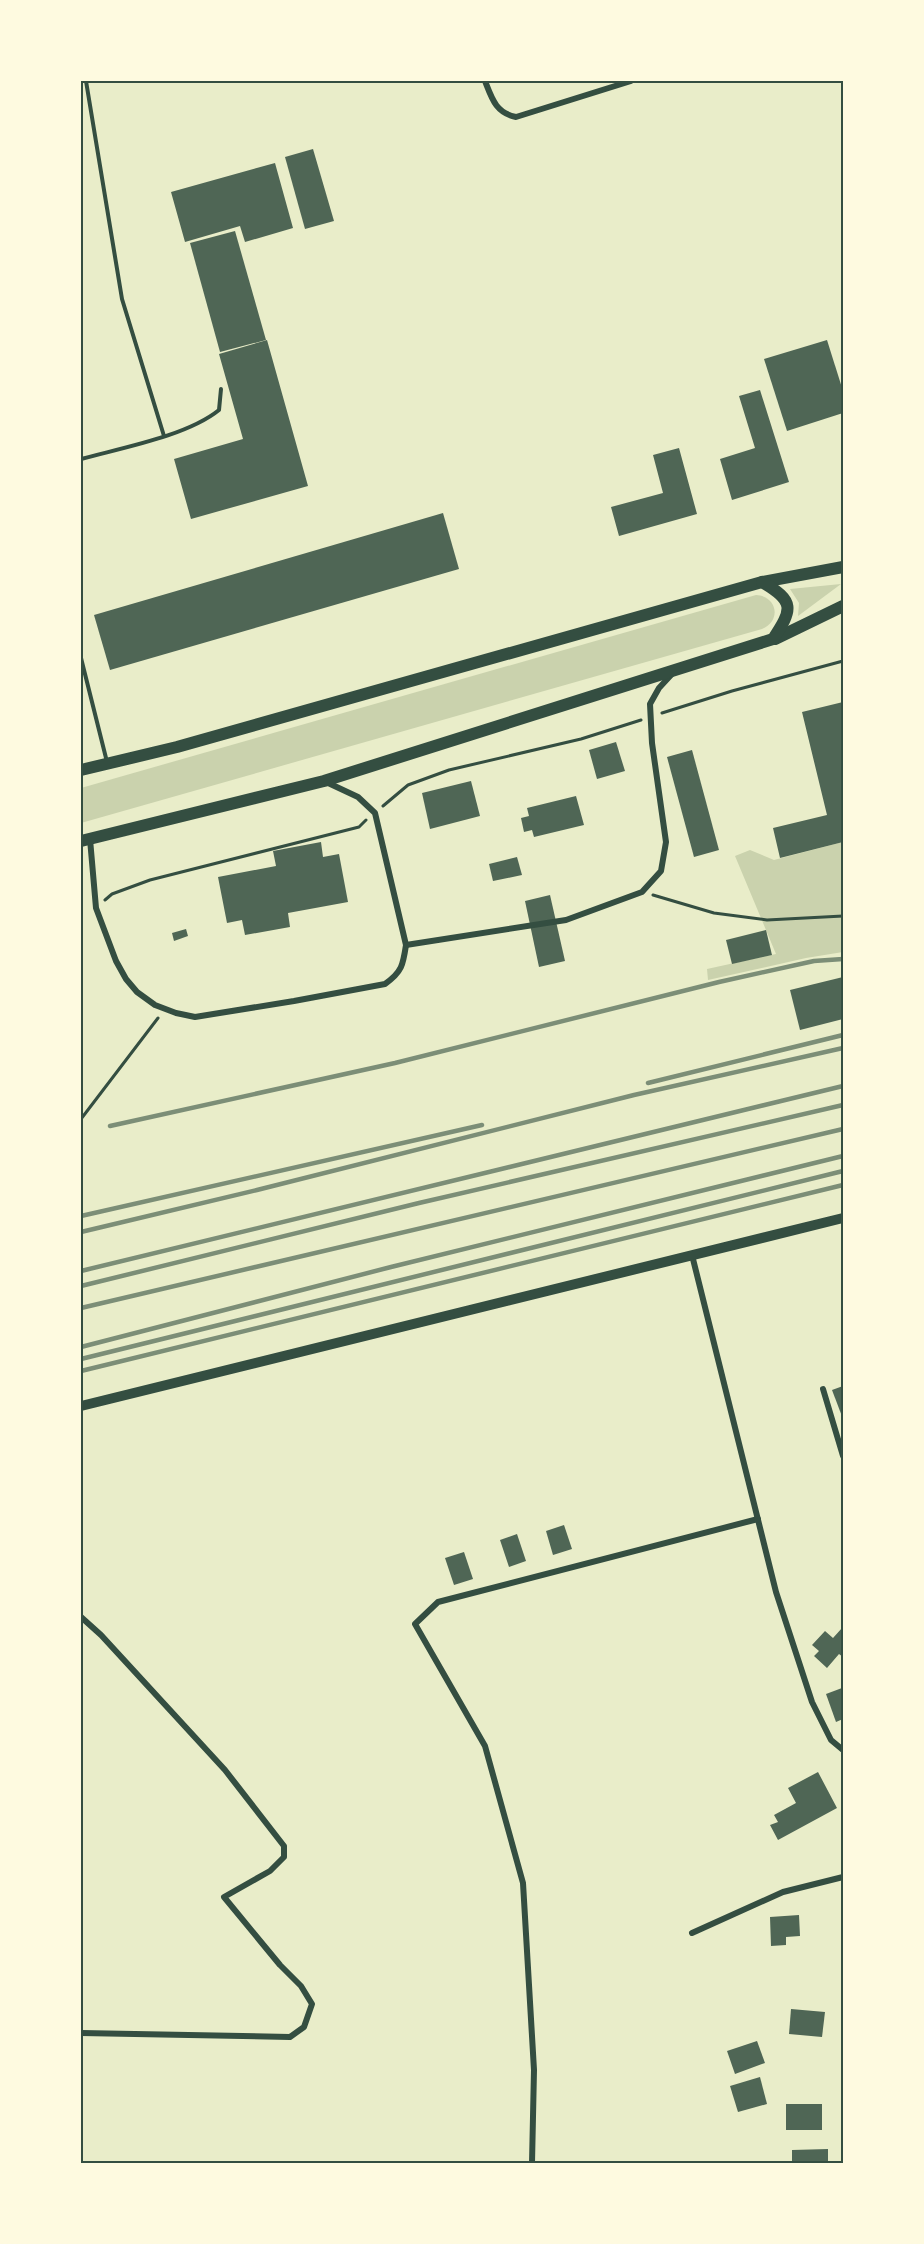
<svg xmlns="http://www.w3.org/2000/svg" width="924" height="2244" font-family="Overpass,sans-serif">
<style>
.green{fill:#cad2ad}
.building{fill:#4f6655}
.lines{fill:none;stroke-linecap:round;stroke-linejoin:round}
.path{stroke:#344e41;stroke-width:3}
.service{stroke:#344e41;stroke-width:4}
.minor{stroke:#344e41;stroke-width:6}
.tertiary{stroke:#344e41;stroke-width:10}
.secondary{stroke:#344e41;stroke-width:12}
.rail{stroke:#7c8e77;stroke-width:4.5}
.neatline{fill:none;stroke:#344e41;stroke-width:2}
</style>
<rect width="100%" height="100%" fill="#e9edc9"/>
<g class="green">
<path d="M841,584L798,616L799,603L790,589Z"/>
<path d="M756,595C777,596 782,621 762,629L81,823V788Z"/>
<path d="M843,842V952L806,958L708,980L707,969L776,954L735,856L750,850L774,860Z"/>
</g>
<g class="building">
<path d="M313,149L334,221L305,229L285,157Z"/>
<path d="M275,163L293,228L245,242L240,226L185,242L171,192Z"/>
<path d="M235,231L266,340L220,352L190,243Z"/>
<path d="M267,340L308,486L191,519L174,459L243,439L219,354Z"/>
<path d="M827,340L843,391V413L787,431L764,359Z"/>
<path d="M760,390L789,482L732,500L720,459L755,448L739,396Z"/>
<path d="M679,448L697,514L619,536L611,507L663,493L653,455Z"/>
<path d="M443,513L459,569L110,670L94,615Z"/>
<path d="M843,702V842L780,858L773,828L827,815L802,712Z"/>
<path d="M616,742L625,771L597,779L589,750Z"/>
<path d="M692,750L719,850L694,857L667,757Z"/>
<path d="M471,781L480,816L430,829L422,793Z"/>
<path d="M576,796L584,825L534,837L532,830L524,832L521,818L529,816L527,808Z"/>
<path d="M321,842L323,857L339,854L348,902L288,913L290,927L245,935L242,920L227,923L218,877L276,866L273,851Z"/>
<path d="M517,857L522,875L493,881L489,864Z"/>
<path d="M550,895L565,961L539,967L525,901Z"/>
<path d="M186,929L188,936L174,941L172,933Z"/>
<path d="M766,930L772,955L732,964L726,940Z"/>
<path d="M843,977V1019L800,1030L790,990Z"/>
<path d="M843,1386V1419L832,1390Z"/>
<path d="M564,1525L572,1549L553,1555L546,1531Z"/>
<path d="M517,1534L526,1561L509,1567L500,1540Z"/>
<path d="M464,1552L473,1579L454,1585L445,1558Z"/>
<path d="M842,1628L843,1657L839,1654L827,1668L814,1656L819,1651L812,1645L825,1631L833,1638Z"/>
<path d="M842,1688L843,1719L836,1722L826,1694Z"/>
<path d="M818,1772L837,1808L778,1840L770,1825L778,1822L774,1815L796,1803L788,1788Z"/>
<path d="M799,1915L800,1936L786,1937V1945L771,1946L770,1917Z"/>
<path d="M791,2009L825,2012L822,2037L789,2034Z"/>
<path d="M757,2041L765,2063L735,2074L727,2051Z"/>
<path d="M760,2077L767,2104L738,2112L730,2086Z"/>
<rect x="786" y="2104" width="36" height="26"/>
<path d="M828,2149V2163H792V2150Z"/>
</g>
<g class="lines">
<g class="path">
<path d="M662,713L732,691L843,661"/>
<path d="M383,806L408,785L449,770L581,739L641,720"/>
<path d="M653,895L714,913L767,920L843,916"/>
<path d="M105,900L112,894L150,880L359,827L366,820"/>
<path d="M81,1119L158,1018"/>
</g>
<g class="service">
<path d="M86,81L122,299L164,436"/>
<path d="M81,459C121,448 187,436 219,410L221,389"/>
<path d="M81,658L107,762"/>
</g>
<g class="minor">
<path d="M485,81C492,99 496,113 516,117L631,81"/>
<path d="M90,839L96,908L116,961L126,979L137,992L155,1005L176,1013L195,1017L294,1001L385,984C402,972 403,965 406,945L375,813L358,797L326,782"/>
<path d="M406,945L566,920L642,892L661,871L666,842L652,743L650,704L659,688L671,675"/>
<path d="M692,1255L776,1592L812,1702L831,1740L843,1750"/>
<path d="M823,1389L843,1456"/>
<path d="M81,1617L101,1635L225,1770L284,1846V1857L270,1871L224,1897L280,1965L301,1986L312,2004L304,2027L290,2037L81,2033"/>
<path d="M692,1933L783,1892L843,1877"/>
<path d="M532,2163L534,2070L523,1883L485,1746L415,1624L438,1602L758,1519"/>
</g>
<path class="tertiary" d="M81,1406L843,1218"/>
<g class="secondary">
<path d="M775,639L843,606"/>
<path d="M81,770L177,747L762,582L843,567"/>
<path d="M81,841L324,781L773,639C793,609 795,601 762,582"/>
</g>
<g class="rail">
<path d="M648,1083L843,1035"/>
<path d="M110,1126L395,1063L719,982L814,961L843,959"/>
<path d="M81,1216L482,1125"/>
<path d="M81,1232L257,1190L634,1095L843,1048"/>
<path d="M81,1271L843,1086"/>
<path d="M81,1286L419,1203L843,1105"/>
<path d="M81,1308L843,1129"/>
<path d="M81,1347L391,1267L843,1156"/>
<path d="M81,1359L843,1171"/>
<path d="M81,1371L843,1185"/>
</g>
</g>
<rect width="924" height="2244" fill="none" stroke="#fefae0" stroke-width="165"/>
<rect x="82" y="82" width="760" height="2080" class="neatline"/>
</svg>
